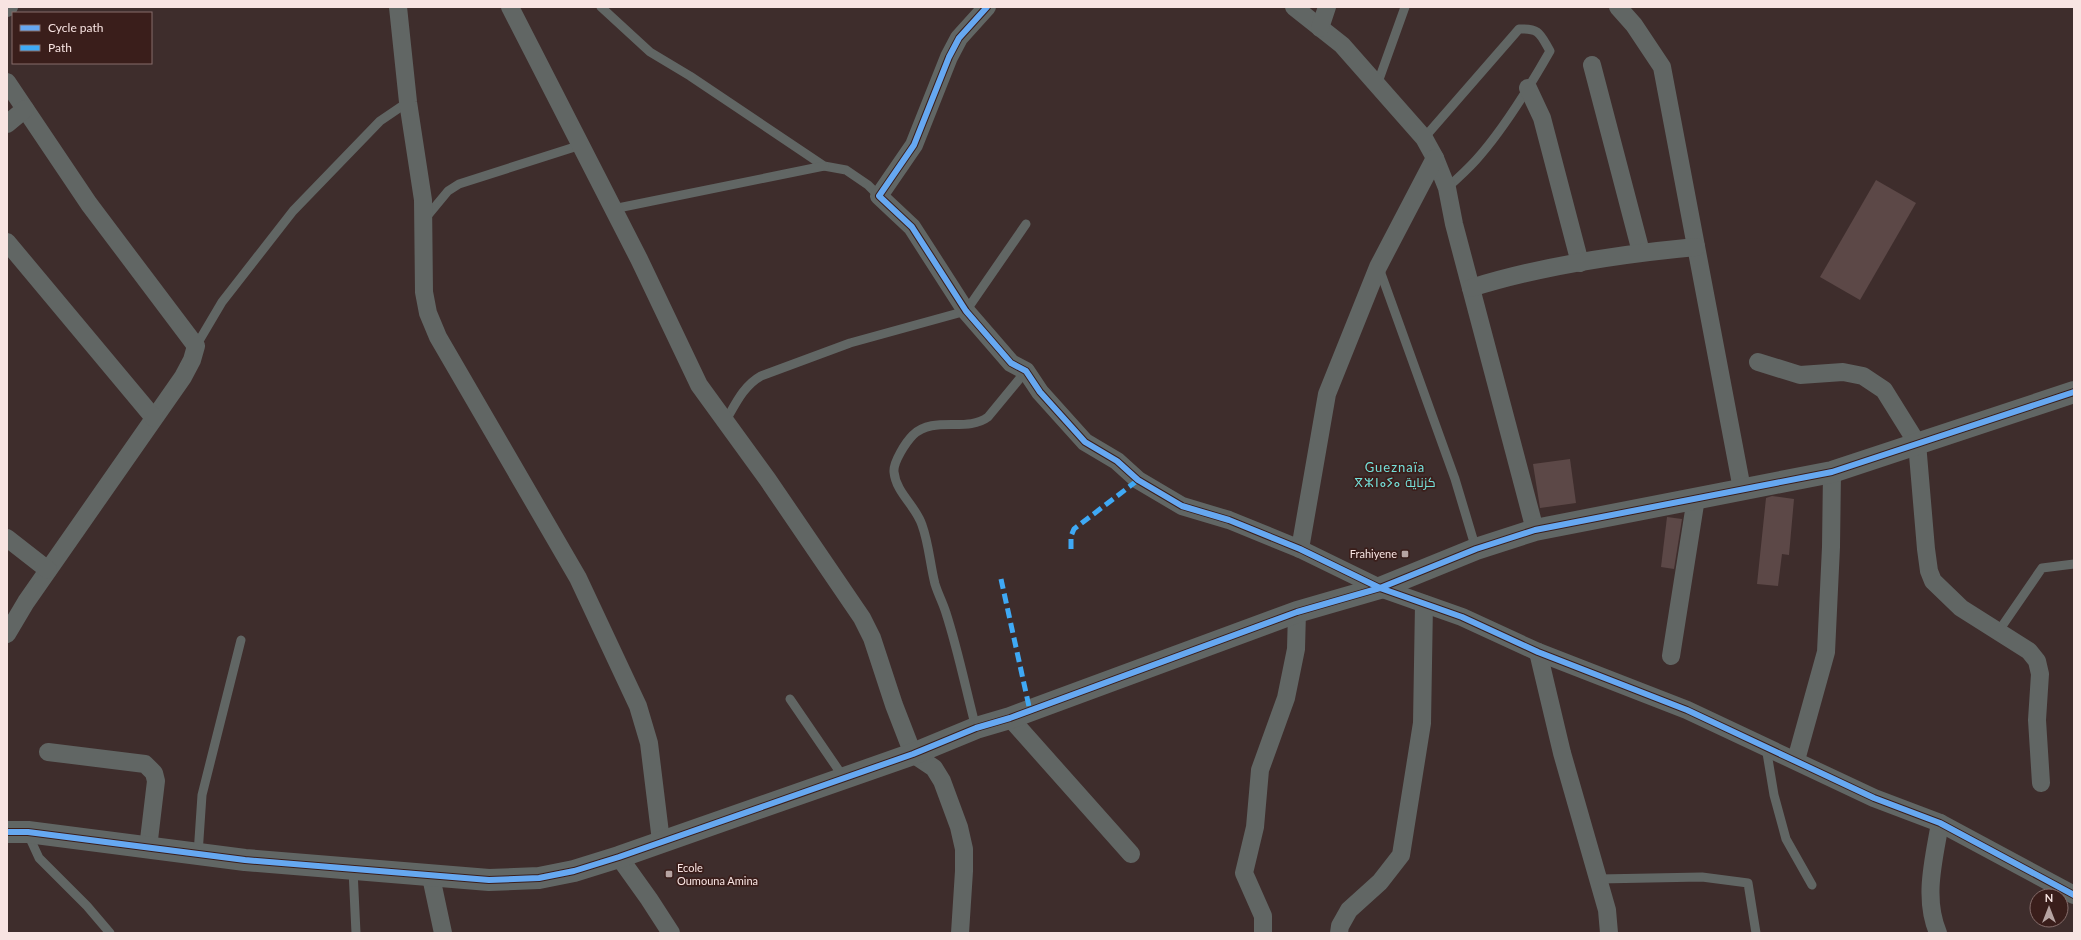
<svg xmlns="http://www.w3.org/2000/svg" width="2081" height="940" font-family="Lato,Cairo,'Noto Sans Tifinagh',sans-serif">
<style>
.building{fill:#5c4847}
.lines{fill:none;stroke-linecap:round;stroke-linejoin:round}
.service{stroke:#616664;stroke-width:9}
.minor{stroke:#616664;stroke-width:18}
.tertiary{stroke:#616664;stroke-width:22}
.quiet{stroke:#3fa9f5;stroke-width:5;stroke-dasharray:10 5;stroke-linecap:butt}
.cycleway-casing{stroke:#3a1e1b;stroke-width:8}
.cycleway{stroke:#66a8f1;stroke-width:6}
.poi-dot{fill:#b7a4a2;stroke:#3a1e1b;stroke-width:1.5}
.labels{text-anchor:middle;stroke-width:3.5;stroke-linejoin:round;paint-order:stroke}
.poi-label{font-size:11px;fill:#f8e4e2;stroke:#3a1e1b;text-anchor:end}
.quarter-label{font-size:13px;letter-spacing:1px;fill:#75e1db;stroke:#3a1e1b}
</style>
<rect width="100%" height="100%" fill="#3e2d2c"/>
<g class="building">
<path d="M1876,180L1916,203L1860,300L1820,277Z"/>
<path d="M1570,459L1576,503L1540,508L1533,464Z"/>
<path d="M1772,496L1794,499L1789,555L1782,554L1778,586L1757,584L1766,498Z"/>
<path d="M1667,517L1682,519L1674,569L1661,567Z"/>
</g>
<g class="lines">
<g class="service">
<path d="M601,7L650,52L690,76L824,166L846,170L868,185L879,196"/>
<path d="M1377,85L1405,7"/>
<path d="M1424,138L1519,29C1540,28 1540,34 1550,51C1530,86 1503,130 1476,160C1467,170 1457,179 1447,188"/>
<path d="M613,209L824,166"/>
<path d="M424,220L448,191L459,184L581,145"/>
<path d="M1379,268L1455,479L1476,549"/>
<path d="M196,346L222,302L293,211L380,121L408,102"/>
<path d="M725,422C735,405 743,386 761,376L850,343L966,311L1026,224"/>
<path d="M1998,632L2042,568L2074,564"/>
<path d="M790,699L844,778"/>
<path d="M976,728C966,690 958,650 946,613C943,603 938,594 935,584C930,565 929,544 922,525C916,506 896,493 894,472C893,462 906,442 913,435C934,415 967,433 988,417L1026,371"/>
<path d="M1766,747L1774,795L1786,839L1812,885"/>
<path d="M28,834L39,858L87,906L110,933"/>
<path d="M198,854L202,795L241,640"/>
<path d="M353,870L356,933"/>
<path d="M1599,879L1702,877L1748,883L1756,933"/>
</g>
<g class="minor">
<path d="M398,7L408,102L423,200L424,292L428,313L438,337L578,578L638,706L649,743L661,841"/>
<path d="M510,7L639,259L699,385L768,480L862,618L872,638L894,705L913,754L934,768L942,781L959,827L964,849V871L960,933"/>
<path d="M987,7L959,38L949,57L914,145L879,196L912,227L966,311L1011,363L1026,371L1040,392L1085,442L1117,461L1138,480L1182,506L1229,520L1300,549L1380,588L1462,617L1538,652L1687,710L1874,798L1940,823L2074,895"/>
<path d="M1294,7L1342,45L1424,138L1435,158L1447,188L1454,224L1535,530"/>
<path d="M1618,7L1634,25L1662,67L1742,489"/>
<path d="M7,8L9,7"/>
<path d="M1320,28L1327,7"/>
<path d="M1592,65L1641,252"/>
<path d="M7,82L89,204L196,346L192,360L183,377L26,602L7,634"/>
<path d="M1528,88L1542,118L1580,263"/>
<path d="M7,124L25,109"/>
<path d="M7,242L154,418"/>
<path d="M1471,288C1544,265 1621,254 1696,247"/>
<path d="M1758,362L1800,375L1843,372L1863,376L1884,390L1917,443L1926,549L1929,571L1933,581L1961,608L2029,651L2037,661L2040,674L2037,720L2041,783"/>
<path d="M7,538L48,570"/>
<path d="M1300,549L1327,394L1378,267L1435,158"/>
<path d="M1538,652L1562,753L1607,910L1609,933"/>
<path d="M1671,656L1696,498"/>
<path d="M1010,718L1131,854"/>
<path d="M48,752L145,764L154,773L156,781L148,848"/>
<path d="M1796,760L1826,652L1831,547L1832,472"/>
<path d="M619,857L649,899L671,933"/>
<path d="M431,877L443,933"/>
<path d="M1263,933V916L1244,873L1255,827L1260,770L1286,698L1296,649L1297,612"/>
<path d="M1339,933L1340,926L1349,910L1380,882L1401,855L1422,723L1424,604"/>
<path d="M1938,933C1923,898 1934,859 1940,823"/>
</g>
<path class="tertiary" d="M7,832H28L245,860L489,880L539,878L574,871L619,857L913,754L976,728L1010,718L1297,612L1380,588L1476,549L1535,530L1832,472L2074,392"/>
<g class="quiet">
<path d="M1071,549V536L1074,529L1138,480"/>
<path d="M1001,579L1030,711"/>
</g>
<g class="cycleway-casing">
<g id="cycleway">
<path d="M987,7L959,38L949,57L914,145L879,196L912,227L966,311L1011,363L1026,371L1040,392L1085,442L1117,461L1138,480L1182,506L1229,520L1300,549L1380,588L1462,617L1538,652L1687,710L1874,798L1940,823L2074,895"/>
<path d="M7,832H28L245,860L489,880L539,878L574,871L619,857L913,754L976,728L1010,718L1297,612L1380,588L1476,549L1535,530L1832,472L2074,392"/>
</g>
</g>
<use href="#cycleway" class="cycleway"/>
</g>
<g class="poi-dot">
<rect x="1401" y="550" width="8" height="8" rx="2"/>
<rect x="665" y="870" width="8" height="8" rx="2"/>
</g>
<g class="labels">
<g class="poi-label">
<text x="1397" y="558">Frahiyene</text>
<text x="677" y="872" text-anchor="start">Ecole<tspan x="677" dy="13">Oumouna Amina</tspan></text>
</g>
<g class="quarter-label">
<text x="1395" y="472">Gueznaïa<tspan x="1395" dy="15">ⴳⵣⵏⴰⵢⴰ كزناية</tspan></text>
</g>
</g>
<rect width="2081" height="940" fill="none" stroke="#f8e4e2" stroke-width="16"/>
<rect x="12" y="12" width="140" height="52" fill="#3a1e1b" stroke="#866d6b"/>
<rect x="20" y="25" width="20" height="6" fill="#66a8f1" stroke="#866d6b"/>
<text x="48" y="32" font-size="12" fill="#f8e4e2">Cycle path</text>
<rect x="20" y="45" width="20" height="6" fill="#3fa9f5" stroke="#866d6b"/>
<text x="48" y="52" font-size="12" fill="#f8e4e2">Path</text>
<g transform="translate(2049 908)"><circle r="19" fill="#3a1e1b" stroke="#866d6b"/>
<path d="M0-3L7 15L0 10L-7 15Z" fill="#b7a4a2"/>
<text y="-6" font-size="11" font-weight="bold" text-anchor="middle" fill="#f8e4e2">N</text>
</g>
</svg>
